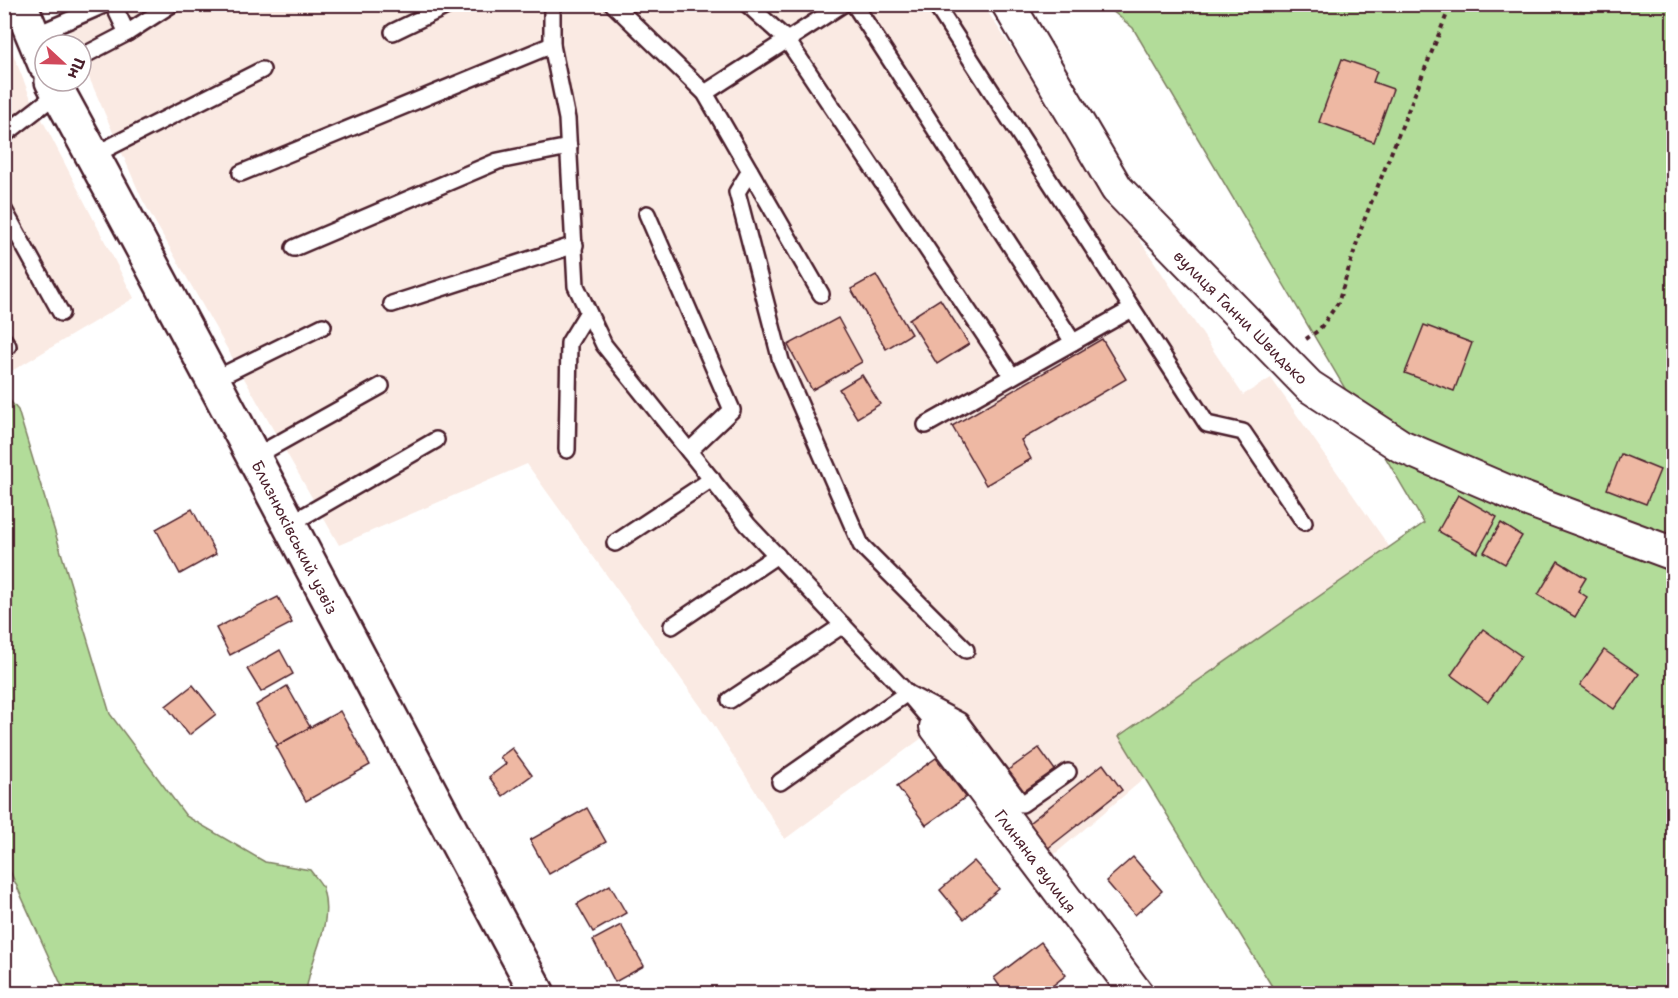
<svg xmlns="http://www.w3.org/2000/svg" width="1678" height="998" font-family="'Shantell Sans',sans-serif">
<style>
.built{fill:#faeae3}
.green{fill:#b2dc99;stroke:#7e7e62;stroke-width:1.5}
.building{fill:#eeb8a3;stroke:#4a1f2b;stroke-width:1.5}
.lines{fill:none;stroke-linecap:round;stroke-linejoin:round}
.lane-casing{stroke:#4a1f2b;stroke-width:20}
.street-casing{stroke:#4a1f2b;stroke-width:36}
.secondary-casing{stroke:#4a1f2b;stroke-width:38}
.path{stroke:#4a1f2b;stroke-width:4;stroke-dasharray:4.5 4.5;stroke-linecap:butt}
.lane{stroke:#fff;stroke-width:15}
.street{stroke:#fff;stroke-width:32}
.secondary{stroke:#fff;stroke-width:33}
.labels{text-anchor:middle;stroke-width:6;stroke-linejoin:round;paint-order:stroke}
.street-label{font-size:16px;fill:#4a1f2b;stroke:#fff}
</style>
<rect width="100%" height="100%" fill="#fff"/>
<filter id="ink" filterUnits="userSpaceOnUse"><feTurbulence type="fractalNoise" baseFrequency=".0167" numOctaves="2"/><feDisplacementMap in="SourceGraphic" scale="12" xChannelSelector="R" yChannelSelector="G"/><feConvolveMatrix kernelMatrix="1 2 1 2 8 2 1 2 1" color-interpolation-filters="sRGB"/></filter>
<g filter="url(#ink)">
<g class="built">
<path d="M57,5H983L1243,395L1271,378L1400,562L1049,859L926,735L785,839L712,722L527,464L339,545L142,199L81,59V45H75Z"/>
<path d="M4,31L29,94L134,298L5,375Z"/>
</g>
<g class="green">
<path d="M1105,5H1673V993H1276L1119,736L1424,523L1133,28Z"/>
<path d="M5,395L18,410L110,714L186,816L265,862L310,870C314,876 322,883 323,889C334,928 309,957 306,993H65L5,860Z"/>
</g>
<g class="building">
<path d="M1342,59L1377,71L1373,82L1393,89L1374,142L1319,122Z"/>
<path d="M876,275L911,334L886,349L851,289Z"/>
<path d="M940,299L969,344L937,364L909,319Z"/>
<path d="M838,318L862,362L812,390L788,345Z"/>
<path d="M1424,325L1472,343L1454,391L1405,373Z"/>
<path d="M1102,339L1126,379L1021,440L1031,459L986,485L952,426Z"/>
<path d="M862,375L880,404L857,418L839,389Z"/>
<path d="M1621,454L1660,470L1646,504L1607,489Z"/>
<path d="M1458,495L1497,517L1477,553L1438,531Z"/>
<path d="M192,509L216,554L180,574L156,529Z"/>
<path d="M1501,523L1522,536L1505,564L1484,552Z"/>
<path d="M1558,561L1586,578L1578,591L1587,597L1575,617L1538,595Z"/>
<path d="M278,597L292,623L230,655L216,628Z"/>
<path d="M1483,629L1521,656L1488,702L1451,675Z"/>
<path d="M280,650L293,674L261,692L247,669Z"/>
<path d="M1604,650L1639,674L1614,709L1580,685Z"/>
<path d="M193,685L216,714L189,735L166,706Z"/>
<path d="M287,686L310,727L278,745L256,705Z"/>
<path d="M340,711L370,765L306,801L276,746Z"/>
<path d="M512,748L532,775L503,796L489,777L506,764L500,757Z"/>
<path d="M1039,748L1055,770L1020,796L1004,773Z"/>
<path d="M936,758L966,797L926,825L897,786Z"/>
<path d="M1103,764L1122,790L1047,849L1029,823Z"/>
<path d="M587,808L606,842L549,874L530,840Z"/>
<path d="M1133,857L1162,891L1135,915L1106,881Z"/>
<path d="M974,861L999,889L964,919L940,890Z"/>
<path d="M610,885L626,913L593,932L577,904Z"/>
<path d="M621,925L644,966L615,982L593,940Z"/>
<path d="M1041,942L1066,975L1042,994H1021L1019,991L1005,994L994,978Z"/>
</g>
<g class="lines">
<g class="lane-casing">
<g id="lane">
<path d="M552,4V45L567,119L576,286L604,345L748,525L907,693L960,721L1022,804L1068,772"/>
<path d="M613,4L705,93L821,294"/>
<path d="M747,4L787,40L1012,376"/>
<path d="M854,4L1073,342"/>
<path d="M935,4L1207,424L1243,432L1304,522"/>
<path d="M393,32L451,4"/>
<path d="M127,33L172,4"/>
<path d="M33,36L106,4"/>
<path d="M81,57L127,33L113,4"/>
<path d="M705,93L843,4"/>
<path d="M4,135L58,93"/>
<path d="M92,156L262,70"/>
<path d="M750,171L737,192L781,361L861,545L966,650"/>
<path d="M241,173L552,45"/>
<path d="M4,210L61,313"/>
<path d="M647,214L732,410L689,451"/>
<path d="M294,248L498,161L569,147"/>
<path d="M392,304L575,245"/>
<path d="M4,340L8,346"/>
<path d="M213,380L323,326"/>
<path d="M926,425L1132,309"/>
<path d="M567,450L569,343L588,312"/>
<path d="M254,457L381,386"/>
<path d="M290,524L436,440"/>
<path d="M615,543L712,479"/>
<path d="M672,626L777,555"/>
<path d="M730,700L843,625"/>
<path d="M780,782L907,693L936,727"/>
</g>
</g>
<g class="street-casing">
<g id="street">
<path d="M1008,4L1117,189L1309,386L1401,446L1520,497L1674,554"/>
<path d="M936,727L1137,994"/>
</g>
</g>
<g class="secondary-casing">
<g id="secondary">
<path d="M20,4L45,64"/>
<path d="M52,81C218,383 374,690 538,994"/>
</g>
</g>
<path class="path" d="M1306,339L1319,330L1338,303L1363,223L1451,4"/>
<use href="#lane" class="lane"/>
<use href="#street" class="street"/>
<use href="#secondary" class="secondary"/>
</g>
</g>
<g class="labels">
<g class="street-label">
<text transform="translate(1241 317) rotate(45)" y="6">вулиця Ганни Швидько</text>
<text transform="translate(295 537) rotate(63)" y="6">Близнюківський узвіз</text>
<text transform="translate(1036 861) rotate(53)" y="6">Глиняна вулиця</text>
</g>
</g>
<rect width="1678" height="998" fill="none" stroke="#fff" stroke-width="24"/>
<rect x="12" y="12" width="1654" height="974" fill="none" stroke="#4a1f2b" stroke-width="2" filter="url(#ink)"/>
<g transform="translate(63 63) rotate(112)"><circle r="28" fill="#ffffff" stroke="#b7a5aa" stroke-width="1.5"/>
<path d="M0-4.5L10 22L0 15L-10 22Z" fill="#d1495b"/>
<text y="-9" font-size="16" font-weight="bold" text-anchor="middle" fill="#4a1f2b">Пн</text>
</g>
</svg>
